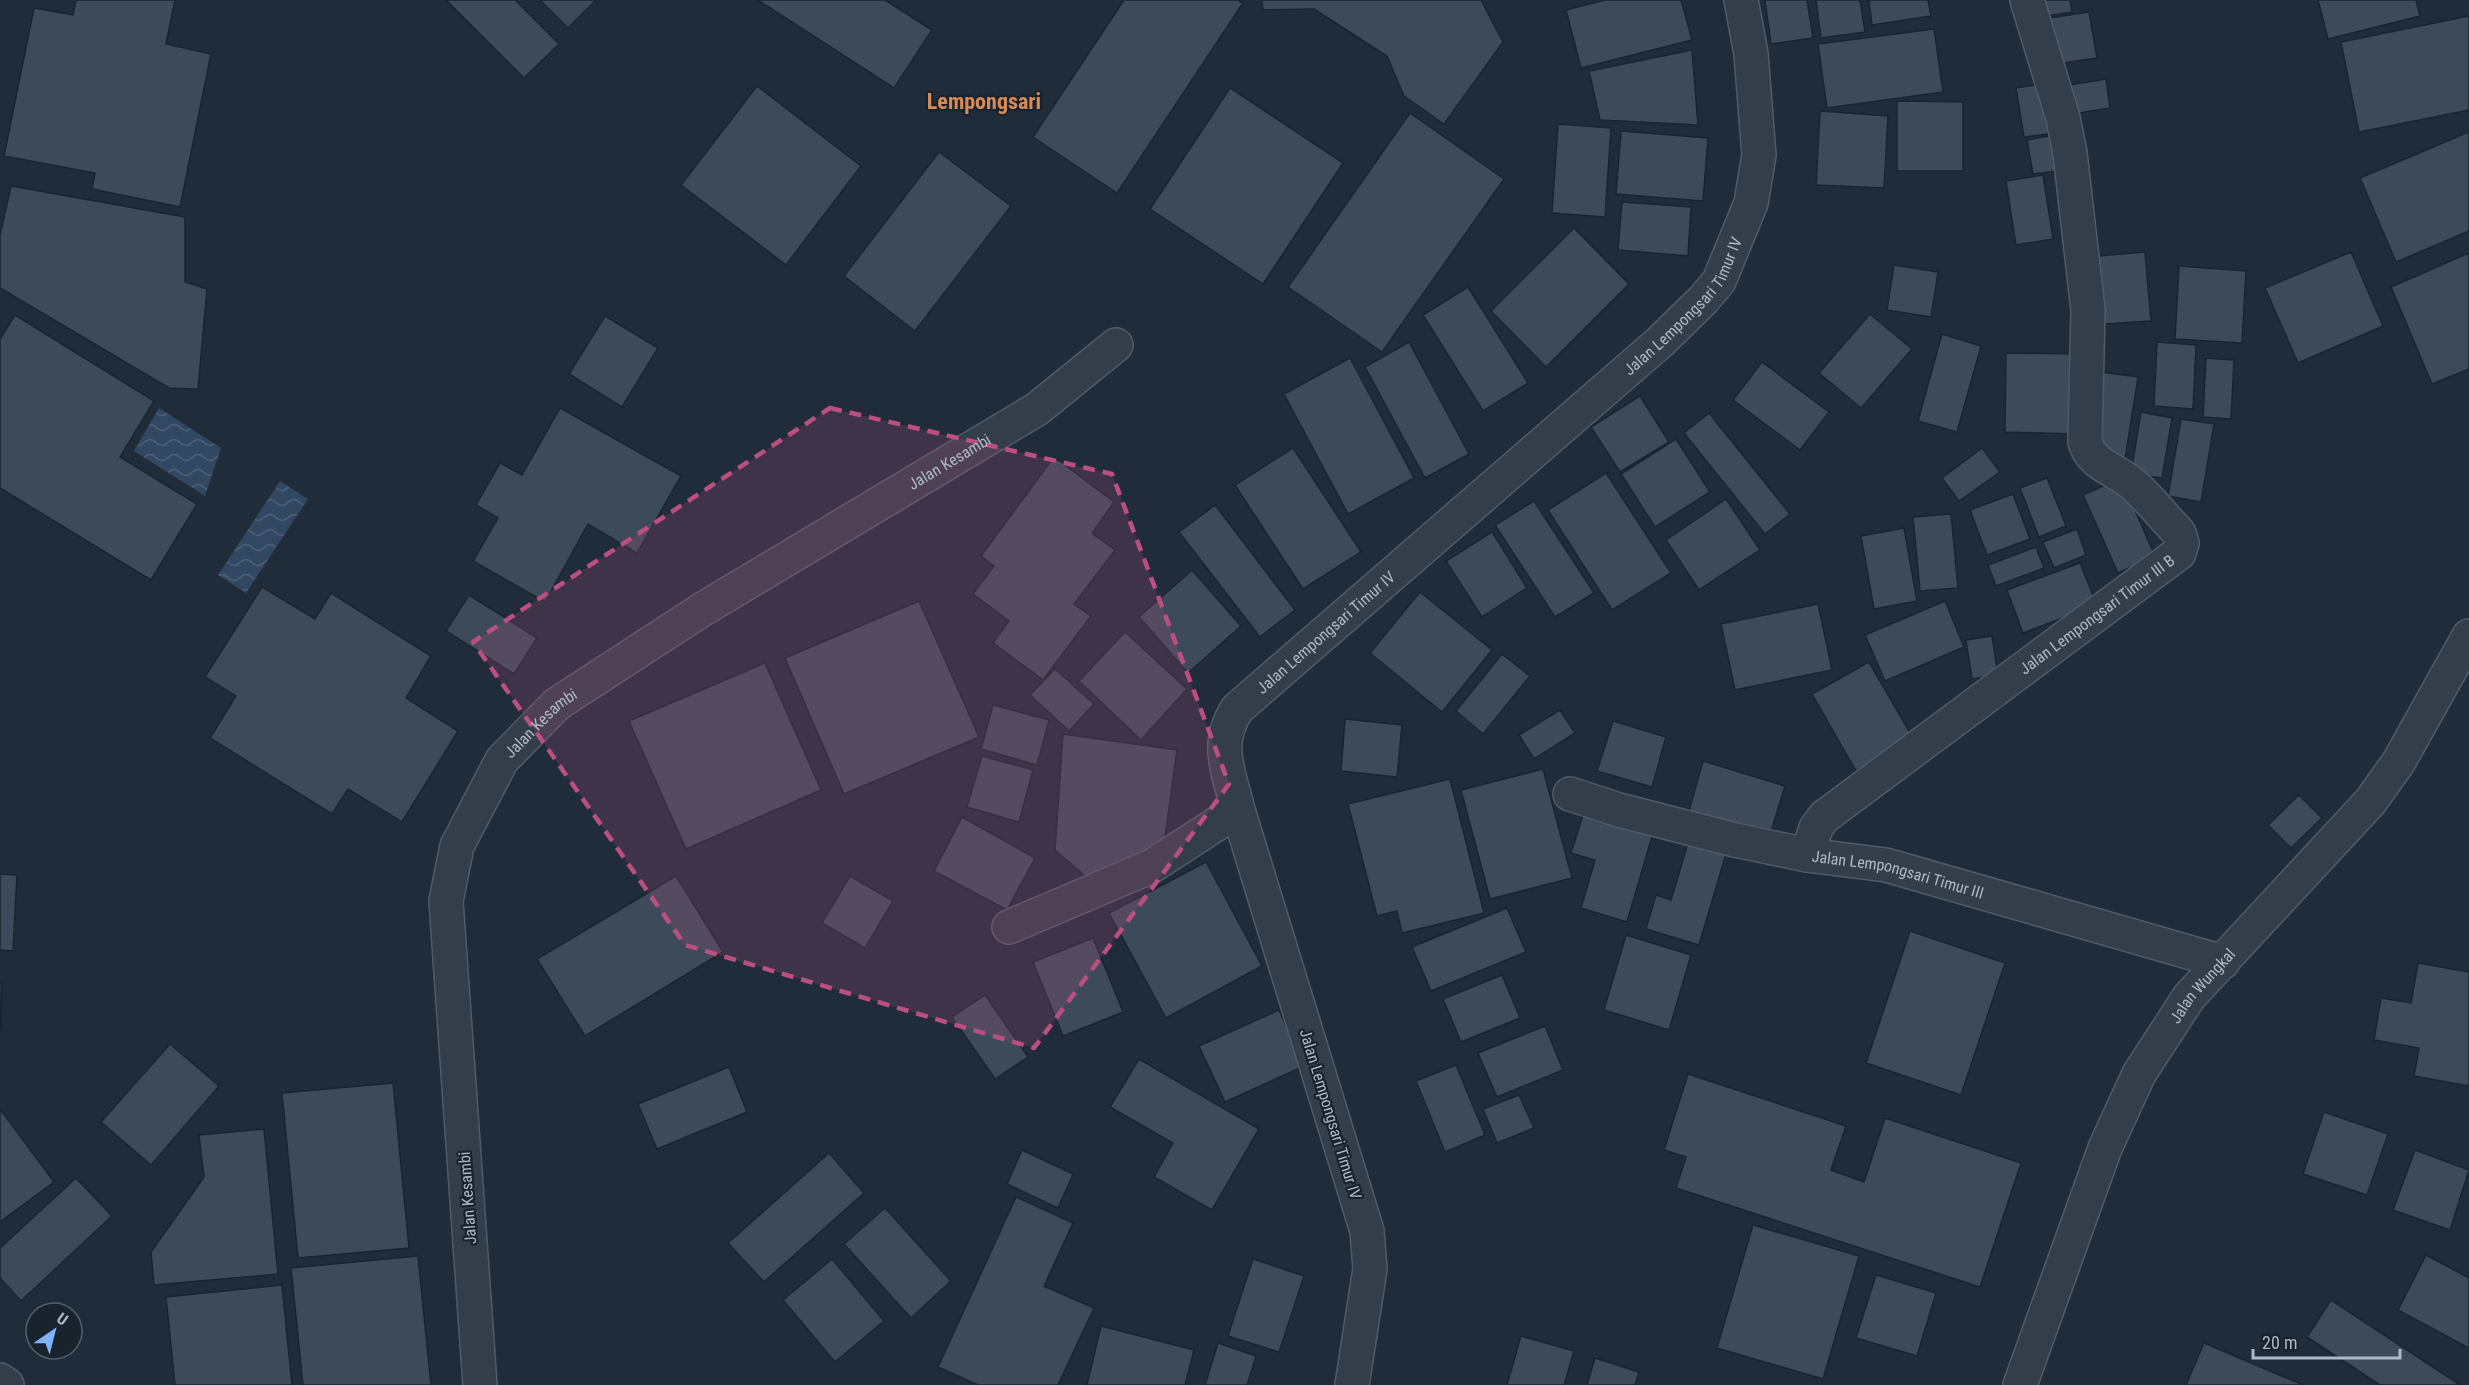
<svg xmlns="http://www.w3.org/2000/svg" width="2469" height="1385" font-family="'Roboto Condensed',sans-serif">
<style>
.water{fill:url(#water-waves)}
.building{fill:#3c4a59;stroke:#1b2530;stroke-width:1.5}
.lines{fill:none;stroke-linecap:round;stroke-linejoin:round}
.minor-casing{stroke:#515b68;stroke-width:36}
.minor{stroke:#343e4a;stroke-width:33}
.marked{fill:#bb5080;fill-opacity:0.2;stroke:#bb5080;stroke-width:4.5;stroke-dasharray:12 8;stroke-linejoin:round}
.labels{text-anchor:middle;stroke-width:4.5;stroke-linejoin:round;paint-order:stroke}
.street-label{font-size:16px;fill:#aeb8c6;stroke:#19232e}
.district-label{font-size:22px;font-weight:bold;fill:#d88b57;stroke:#19232e}
</style>
<defs>
<pattern id="water-waves" width="16" height="10" patternUnits="userSpaceOnUse" patternTransform="scale(1.5)"><rect width="16" height="10" fill="#324862"/><path d="M0 5q4-4 8 0t8 0" fill="none" stroke="#4d6077"/></pattern>
</defs>
<rect width="100%" height="100%" fill="#202c3a"/>
<g class="water">
<path d="M159,408L221,448L205,496L134,451Z"/>
<path d="M280,481L308,499L246,593L218,575Z"/>
</g>
<g class="building">
<path d="M76,0H175L166,44L211,54L180,207L92,189L95,173L4,156L34,8L73,15Z"/>
<path d="M446,0H515L559,44L524,78Z"/>
<path d="M540,0H596L568,28Z"/>
<path d="M758,0H885L932,30L894,88Z"/>
<path d="M1124,0H1238L1243,3L1117,193L1033,137Z"/>
<path d="M1262,0H1481L1503,42L1444,124L1404,96L1387,56L1314,9L1263,10Z"/>
<path d="M1605,0H1681L1692,40L1581,68L1566,10Z"/>
<path d="M1765,0H1807L1813,38L1771,44Z"/>
<path d="M1816,0H1860L1865,32L1821,38Z"/>
<path d="M1869,0H1928L1931,16L1872,25Z"/>
<path d="M2037,0H2070L2072,12L2040,17Z"/>
<path d="M2318,0H2416L2420,16L2328,39Z"/>
<path d="M2089,12L2097,58L2056,64L2049,18Z"/>
<path d="M2469,16V110L2359,132L2341,42Z"/>
<path d="M1934,29L1943,92L1827,108L1818,44Z"/>
<path d="M1692,50L1698,125L1600,120L1589,71Z"/>
<path d="M2106,79L2110,108L2073,114L2069,85Z"/>
<path d="M2048,83L2056,133L2024,137L2016,88Z"/>
<path d="M757,86L861,166L786,265L681,185Z"/>
<path d="M1230,88L1343,163L1263,284L1150,209Z"/>
<path d="M1897,101L1963,102V171H1897Z"/>
<path d="M1820,111L1888,116L1884,188L1816,185Z"/>
<path d="M1410,113L1504,179L1382,352L1288,287Z"/>
<path d="M1558,124L1611,128L1605,217L1552,213Z"/>
<path d="M1621,131L1708,138L1703,201L1616,194Z"/>
<path d="M2469,132V231L2396,262L2360,178Z"/>
<path d="M2060,134L2065,170L2033,174L2027,140Z"/>
<path d="M939,152L1011,206L915,331L844,276Z"/>
<path d="M2043,175L2053,239L2016,245L2006,181Z"/>
<path d="M11,186L185,217V282L207,289L198,389L169,388L0,288V235Z"/>
<path d="M1622,202L1691,207L1688,256L1618,250Z"/>
<path d="M1574,228L1629,284L1546,367L1491,311Z"/>
<path d="M2145,252L2151,321L2104,324L2098,256Z"/>
<path d="M2351,252L2383,326L2298,363L2265,288Z"/>
<path d="M2469,253V369L2432,384L2391,287Z"/>
<path d="M1894,265L1938,272L1931,317L1887,310Z"/>
<path d="M2179,266L2246,271L2242,343L2175,339Z"/>
<path d="M1468,287L1528,383L1483,411L1423,315Z"/>
<path d="M1870,314L1912,349L1861,408L1819,373Z"/>
<path d="M15,315L154,401L120,457L197,504L151,580L0,488V339Z"/>
<path d="M605,316L658,348L622,407L569,374Z"/>
<path d="M1942,334L1981,346L1957,432L1918,421Z"/>
<path d="M1409,342L1469,454L1425,478L1365,367Z"/>
<path d="M2157,342L2196,345L2193,409L2154,406Z"/>
<path d="M2006,353L2076,354L2075,434L2005,432Z"/>
<path d="M1350,358L1414,478L1348,514L1284,394Z"/>
<path d="M2206,358L2234,360L2231,419L2203,417Z"/>
<path d="M1762,362L1829,412L1800,450L1733,400Z"/>
<path d="M2101,372L2138,377L2125,459L2089,452Z"/>
<path d="M1640,396L1669,442L1620,472L1591,427Z"/>
<path d="M560,408L681,476L637,553L588,524L545,602L473,561L498,518L476,505L500,463L522,475Z"/>
<path d="M2141,412L2172,418L2162,478L2131,474Z"/>
<path d="M1709,413L1790,514L1765,534L1684,433Z"/>
<path d="M2181,419L2214,424L2201,502L2168,496Z"/>
<path d="M1676,439L1710,492L1655,527L1621,474Z"/>
<path d="M1293,448L1361,552L1303,589L1235,485Z"/>
<path d="M1982,448L2000,472L1959,501L1942,478Z"/>
<path d="M1054,457L1114,502L1092,533L1115,550L1074,604L1091,616L1043,680L993,643L1009,621L973,594L994,566L981,556Z"/>
<path d="M1606,473L1671,573L1612,610L1548,510Z"/>
<path d="M2047,478L2066,526L2039,537L2020,488Z"/>
<path d="M2121,478L2155,556L2118,573L2083,495Z"/>
<path d="M2013,494L2030,539L1987,555L1970,510Z"/>
<path d="M1726,499L1760,550L1699,590L1666,540Z"/>
<path d="M1534,501L1594,593L1555,617L1495,525Z"/>
<path d="M1215,505L1295,610L1260,637L1179,532Z"/>
<path d="M1951,514L1958,588L1920,591L1913,517Z"/>
<path d="M1904,528L1917,601L1874,609L1861,536Z"/>
<path d="M2077,529L2086,555L2054,568L2043,542Z"/>
<path d="M1492,532L1527,588L1482,617L1446,561Z"/>
<path d="M2036,547L2044,568L1996,586L1988,565Z"/>
<path d="M2080,563L2097,605L2023,633L2007,590Z"/>
<path d="M1192,570L1241,626L1188,673L1139,617Z"/>
<path d="M262,587L315,619L331,593L431,656L406,698L458,731L402,822L348,789L332,814L210,738L236,696L205,677Z"/>
<path d="M1420,592L1492,650L1442,712L1370,653Z"/>
<path d="M469,595L537,638L514,674L446,631Z"/>
<path d="M919,601L979,737L844,794L785,658Z"/>
<path d="M1945,601L1964,647L1885,681L1865,635Z"/>
<path d="M1818,604L1832,670L1735,690L1721,624Z"/>
<path d="M1125,632L1187,689L1141,740L1079,681Z"/>
<path d="M1992,636L1998,675L1972,679L1966,640Z"/>
<path d="M1502,654L1530,676L1483,734L1456,711Z"/>
<path d="M1869,662L1913,738L1856,771L1812,694Z"/>
<path d="M765,663L821,790L686,849L629,721Z"/>
<path d="M1055,669L1094,704L1069,731L1030,695Z"/>
<path d="M993,705L1049,720L1037,765L981,749Z"/>
<path d="M1560,710L1575,733L1534,759L1519,735Z"/>
<path d="M1345,719L1402,725L1397,777L1341,771Z"/>
<path d="M1613,721L1666,737L1652,787L1597,771Z"/>
<path d="M1063,734L1177,750L1163,851L1093,883L1055,850Z"/>
<path d="M982,756L1033,770L1019,822L967,807Z"/>
<path d="M1703,761L1785,786L1770,835L1689,811Z"/>
<path d="M1543,769L1572,878L1490,899L1461,790Z"/>
<path d="M1450,779L1484,913L1402,933L1397,911L1377,916L1348,804Z"/>
<path d="M2299,795L2322,818L2291,848L2268,825Z"/>
<path d="M1584,812L1653,833L1627,922L1581,908L1595,860L1571,853Z"/>
<path d="M962,817L1035,858L1007,910L934,871Z"/>
<path d="M1688,843L1726,854L1699,945L1646,929L1656,895L1671,900Z"/>
<path d="M1206,862L1262,966L1166,1018L1109,913Z"/>
<path d="M0,874L17,875L13,951L0,950Z"/>
<path d="M676,876L723,952L585,1036L537,959Z"/>
<path d="M850,876L893,901L865,948L822,923Z"/>
<path d="M1507,908L1526,952L1431,991L1412,947Z"/>
<path d="M1910,931L2005,963L1961,1095L1866,1063Z"/>
<path d="M1626,935L1691,955L1669,1030L1604,1010Z"/>
<path d="M1093,938L1123,1012L1063,1036L1033,962Z"/>
<path d="M2418,963L2469,972V1086L2414,1076L2419,1048L2374,1040L2381,998L2411,1003Z"/>
<path d="M1502,975L1520,1018L1461,1042L1443,999Z"/>
<path d="M0,983H2L1,1030H0Z"/>
<path d="M985,995L1028,1057L995,1079L952,1017Z"/>
<path d="M1279,1010L1304,1066L1225,1102L1199,1046Z"/>
<path d="M1545,1026L1563,1070L1497,1097L1478,1053Z"/>
<path d="M170,1044L219,1086L151,1165L101,1122Z"/>
<path d="M1139,1059L1259,1129L1212,1210L1154,1177L1173,1143L1110,1107Z"/>
<path d="M1456,1065L1485,1135L1445,1152L1416,1081Z"/>
<path d="M729,1067L747,1112L657,1149L638,1104Z"/>
<path d="M1688,1074L1846,1126L1831,1170L1864,1182L1885,1118L2021,1163L1980,1287L1676,1188L1686,1157L1664,1150Z"/>
<path d="M393,1083L409,1248L298,1258L282,1093Z"/>
<path d="M1519,1095L1534,1128L1497,1143L1483,1109Z"/>
<path d="M0,1109L54,1182L0,1222Z"/>
<path d="M2324,1112L2388,1134L2367,1195L2303,1174Z"/>
<path d="M264,1129L278,1274L154,1285L151,1252L204,1177L199,1135Z"/>
<path d="M1022,1150L1073,1174L1058,1208L1007,1184Z"/>
<path d="M2415,1150L2469,1170L2450,1230L2393,1210Z"/>
<path d="M829,1153L864,1193L764,1282L728,1243Z"/>
<path d="M76,1178L112,1216L21,1301L0,1278V1248Z"/>
<path d="M1016,1197L1073,1223L1044,1286L1094,1308L1058,1385H978L938,1367Z"/>
<path d="M885,1208L951,1281L911,1318L844,1244Z"/>
<path d="M1753,1225L1859,1256L1823,1379L1717,1348Z"/>
<path d="M2426,1255L2469,1278V1348L2398,1310Z"/>
<path d="M418,1256L431,1385H303L291,1268Z"/>
<path d="M832,1259L884,1321L835,1362L783,1300Z"/>
<path d="M1253,1259L1304,1276L1279,1352L1228,1336Z"/>
<path d="M1876,1275L1936,1293L1917,1356L1856,1338Z"/>
<path d="M282,1285L292,1385H175L166,1297Z"/>
<path d="M2331,1300L2460,1385H2380L2307,1337Z"/>
<path d="M1101,1326L1194,1350L1185,1385H1087Z"/>
<path d="M1521,1336L1574,1351L1564,1385H1507Z"/>
<path d="M1218,1343L1256,1356L1247,1385H1205Z"/>
<path d="M2204,1343L2303,1385H2186Z"/>
<path d="M1595,1358L1639,1372L1635,1385H1587Z"/>
</g>
<g class="lines">
<g class="minor-casing">
<g id="minor">
<path id="s1" d="M1570,794L1619,810L1735,840L1807,855L1886,865L2223,962"/>
<path id="s2" d="M1807,855L1816,828L1824,817L2179,553L2182,543L2179,533C2163,517 2148,496 2130,482C2114,469 2091,464 2085,442L2088,310L2070,153L2063,118L2027,0"/>
<path d="M1009,927L1152,866L1238,810"/>
<path d="M0,1380L7,1385"/>
<path id="s3" d="M480,1385L446,901L457,846L502,760L557,704L703,609L1037,409L1116,345"/>
<path id="s4" d="M1352,1385L1370,1269L1367,1231L1238,810C1229,772 1214,745 1237,709L1660,342L1703,300L1719,281L1751,203L1759,155L1751,54L1741,0"/>
<path id="s5" d="M2020,1385L2105,1148L2139,1074L2189,997L2370,802L2398,763L2469,636"/>
</g>
</g>
<use href="#minor" class="minor"/>
</g>
<path class="marked" d="M830,408L1112,474L1229,784L1034,1048L685,945L473,642Z"/>
<g class="labels">
<g class="street-label">
<text dy="6" stroke="none"><textPath href="#s4" startOffset="1304">Jalan Lempongsari Timur IV</textPath></text>
<text dy="6" stroke="none"><textPath href="#s3" startOffset="1178">Jalan Kesambi</textPath></text>
<text dy="6" stroke="none"><textPath href="#s2" startOffset="382">Jalan Lempongsari Timur III B</textPath></text>
<text dy="6" stroke="none"><textPath href="#s4" startOffset="818">Jalan Lempongsari Timur IV</textPath></text>
<text dy="6" stroke="none"><textPath href="#s3" startOffset="692">Jalan Kesambi</textPath></text>
<text dy="6" stroke="none"><textPath href="#s1" startOffset="338">Jalan Lempongsari Timur III</textPath></text>
<text dy="6" stroke="none"><textPath href="#s5" startOffset="442">Jalan Wungkal</textPath></text>
<text transform="translate(1331 1114) rotate(73)" y="6">Jalan Lempongsari Timur IV</text>
<text transform="translate(467 1198) rotate(-94)" y="6">Jalan Kesambi</text>
</g>
<g class="district-label">
<text x="984" y="109">Lempongsari</text>
</g>
</g>
<g transform="translate(54 1331) rotate(35)"><circle r="28" fill="#19232e" stroke="#555f6b" stroke-width="1.5"/>
<path d="M0-4.5L10 22L0 15L-10 22Z" fill="#7db3fd"/>
<text y="-9" font-size="16" font-weight="bold" text-anchor="middle" fill="#aeb8c6">U</text>
</g>
<path d="M2253 1349v9h147v-9" fill="none" stroke="#aeb8c6" stroke-width="3"/>
<text x="2262" y="1349" font-size="18" fill="#aeb8c6" stroke="#19232e" stroke-width="4.5" paint-order="stroke">20 m</text>
</svg>
